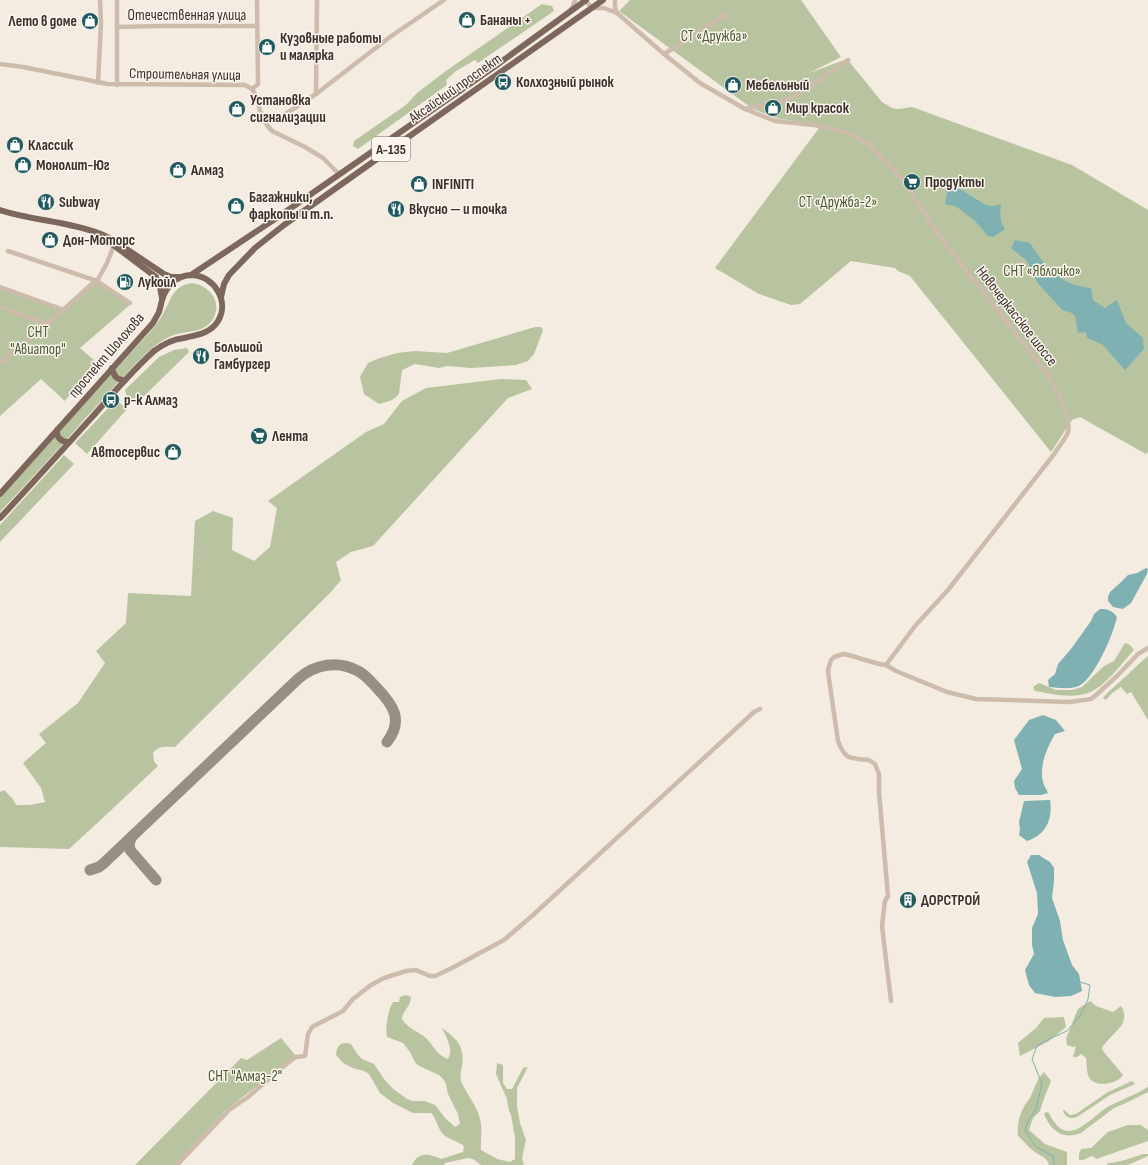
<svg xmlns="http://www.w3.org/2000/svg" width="1148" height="1165" font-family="'Sofia Sans Condensed',sans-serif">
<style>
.green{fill:#b8c4a0}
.water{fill:#7fb0b2}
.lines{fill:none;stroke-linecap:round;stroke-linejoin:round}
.stream{stroke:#7fb0b2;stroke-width:1}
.taxiway{stroke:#988e86;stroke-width:11}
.minor{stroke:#cdbbac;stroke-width:4.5}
.major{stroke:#7d675c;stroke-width:6}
.labels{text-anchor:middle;stroke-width:3;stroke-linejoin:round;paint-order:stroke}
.shield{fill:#fbf5ee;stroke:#756b66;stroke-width:1}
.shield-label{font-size:14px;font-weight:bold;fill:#3b302b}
.street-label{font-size:15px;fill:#3b302b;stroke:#fbf5ee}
.poi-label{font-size:15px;font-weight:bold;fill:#3b302b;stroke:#fbf5ee;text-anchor:start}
.park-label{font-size:15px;fill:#4a5a2e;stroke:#fbf5ee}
</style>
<rect width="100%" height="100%" fill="#f4ebe1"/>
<g class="green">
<path d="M630,0H801L841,57L809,73L847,59L882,102L892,108L898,109L912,107L1072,165L1148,210V452L1146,454L1080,417L1072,420L1051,452L910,276L898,271L895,268L851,261L800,304L791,305L759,294L715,268L819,128C807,121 790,121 776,118C767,115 758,111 750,107L619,11Z"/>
<path d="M542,4L552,6L554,11L478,63L475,60L456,71L446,80L447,85L358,149L353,146L354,141L406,105L417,93L446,71Z"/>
<path d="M95,278L132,303L80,348L95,361L65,401L41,379L0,416V286L62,308Z"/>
<path d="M192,283C208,285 222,300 214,317C207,332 190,331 177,334C167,337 158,343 151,349C126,372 104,398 82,422C55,453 28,482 0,512V498L52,439L149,333C155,326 160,320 164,312C172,298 173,286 192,283Z"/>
<path d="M535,327H541L543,330L534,354L528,361L516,365L471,368L447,366L439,368L415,364L402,370L399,394C394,401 386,402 379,404L364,394L360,377L368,363L380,358L397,353L415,351L447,353Z"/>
<path d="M187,348L189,352L140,400L135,402C129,399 126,396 125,390L159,357L174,350Z"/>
<path d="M501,379L526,380L532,389L508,398L373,546L351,552L336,562L341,580L331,592L175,747C165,747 160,745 153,753L154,761L158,766L107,814L69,849L0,847V792L4,790L13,799L16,805H30L45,802L41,788L23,763L46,743L39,734L78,703L105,663L96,651L126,623L128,593L191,596L195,521L213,511L233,518L232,550L254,561L270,547L277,508L268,501L366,432L384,424L402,401L426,388Z"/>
<path d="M116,400L127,409L87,454L75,443Z"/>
<path d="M64,455L74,464L0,542V525Z"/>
<path d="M1125,643L1130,645L1134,650C1121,664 1104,689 1085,694C1069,698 1051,694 1035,691L1033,687L1039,683L1056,690H1072L1082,687L1104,666L1114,661Z"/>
<path d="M1148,656V720L1131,692L1127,694L1121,687L1112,693L1106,700L1103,698C1110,689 1116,686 1124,678C1132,671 1139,663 1148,656Z"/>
<path d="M406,995L411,997C410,1009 403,1009 402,1019C410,1031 419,1031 427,1039C434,1047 437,1055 448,1059C454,1049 446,1037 442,1028C457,1039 465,1046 462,1066C461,1071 460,1076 461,1081C466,1094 477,1105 480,1119C483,1130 480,1140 481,1150L497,1159L510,1162L515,1159V1137L511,1115L509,1111L507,1099L496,1074L497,1063L503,1065V1083L507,1089H512L523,1068L528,1067L517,1088V1107L520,1123L526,1140L522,1158L524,1165H481L473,1159L468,1158L445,1163L444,1165H412C419,1151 429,1154 441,1159L463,1152L464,1146C458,1141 450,1140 444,1135C438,1130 437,1119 431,1113H413L393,1103L380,1093L369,1074L364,1071L353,1068L343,1063L336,1055C337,1045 341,1041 351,1044L358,1055L362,1059L374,1064L384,1079L392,1088L407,1099L413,1101H425L435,1105L446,1119L455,1127L460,1124L458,1114L448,1094L446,1084L443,1079L439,1075L419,1066L415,1062L410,1052L403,1043L387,1037C385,1028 388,1010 393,1002H399L400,997Z"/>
<path d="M1090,1001L1096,1006L1113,1012L1121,1006C1130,1021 1119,1028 1110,1038C1107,1041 1104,1044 1102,1048L1103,1051L1123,1075C1117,1084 1099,1087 1091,1080C1086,1076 1087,1064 1086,1058L1081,1054L1077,1057H1073L1076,1046L1073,1047L1067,1045L1066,1039L1075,1016L1078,1009Z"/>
<path d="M1064,1017L1066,1027L1049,1041L1020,1056L1018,1043L1036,1028L1044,1018Z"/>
<path d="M281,1038L296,1056L226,1110L175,1165H135L241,1058L247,1060Z"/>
<path d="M1044,1072L1051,1081L1045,1096L1040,1111L1033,1118L1029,1130L1045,1144L1067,1152V1165H1049C1047,1157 1040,1156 1035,1152C1030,1149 1023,1140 1018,1136C1017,1125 1019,1115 1025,1105C1026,1102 1029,1100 1030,1098C1035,1088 1036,1080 1044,1072Z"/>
<path d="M1132,1081L1135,1084L1110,1095L1077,1117C1070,1119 1066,1118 1063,1111L1064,1110L1070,1115L1076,1114L1108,1092Z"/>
<path d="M1148,1087V1092L1128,1102L1114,1108L1081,1133C1062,1140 1051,1131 1044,1114L1046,1112L1049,1113C1067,1151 1088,1119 1109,1106C1115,1103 1121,1101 1126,1098C1134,1095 1141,1091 1148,1087Z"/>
<path d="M1128,1125H1141L1148,1130V1141L1099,1158L1097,1159L1092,1156L1083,1160H1079V1154L1081,1149L1091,1148L1108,1132Z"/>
<path d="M1143,1154H1148V1156L1128,1165H1107L1108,1163C1121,1162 1131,1158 1143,1154Z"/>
</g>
<g class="water">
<path d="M951,188H958L986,205L993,206L1001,204C1000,214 999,220 1005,229L993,237L988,236L975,221L957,207L945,204L947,194L946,190Z"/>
<path d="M1015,240L1030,243C1045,267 1060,285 1091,288L1093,300L1105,308L1117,300L1126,323L1143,338L1144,349L1125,370L1103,345L1087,338L1086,332L1078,333L1075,316L1072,313L1062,310L1037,282L1027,261L1011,248Z"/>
<path d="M1146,568L1148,569L1147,574L1131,603L1123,609L1113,607L1108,601V597L1110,592L1119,584L1128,575L1137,573Z"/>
<path d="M1100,609C1108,609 1112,610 1117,617C1113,635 1097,672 1082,684C1074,690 1059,688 1049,687L1048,680L1055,674L1058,664L1071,649L1091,621L1094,614Z"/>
<path d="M1043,715L1056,720L1065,731L1055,734C1047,748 1039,765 1043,782C1044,786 1047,790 1048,793L1041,795H1019L1015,788L1014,781L1022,769L1014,740L1029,720Z"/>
<path d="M1050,800C1053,819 1046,835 1027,841L1019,835L1020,829L1019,822L1024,801Z"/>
<path d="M1031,855H1039L1045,859L1050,862L1054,868V881L1052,898L1060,921L1063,940L1072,965L1079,974L1082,991L1071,996L1055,997L1035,993L1029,985L1025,970L1034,954L1032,945V928L1038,914L1037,893L1027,862Z"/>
</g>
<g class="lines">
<path class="stream" d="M1054,1165L1053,1156L1035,1146L1025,1130L1028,1121L1036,1109L1042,1084L1032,1059L1037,1046L1047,1040L1067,1031L1080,1016L1088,999L1090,985L1080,982"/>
<g class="taxiway">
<path d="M131,838L129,844L130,850L156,880"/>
<path d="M90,870L99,867L104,863L298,679C315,664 338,660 358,671C366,675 371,682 377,688C393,705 404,720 387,742"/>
</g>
<g class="minor">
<path d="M117,0V85"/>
<path d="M584,0L593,8H604L617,13L664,54L700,83L745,109L775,121L814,125L850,133L868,144L902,179L937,233L1039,363C1050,378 1072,413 1068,432C1067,437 1058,447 1055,453L948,590L915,626L886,665"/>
<path d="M615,0V7L617,13"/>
<path d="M571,9L573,6L575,0"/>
<path d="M117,27L159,26H257"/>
<path d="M664,54L727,14"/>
<path d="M0,64L23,67L108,84L245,85L252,89L255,94L263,120L272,131L305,147L323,158L339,174"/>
<path d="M98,83L101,23L100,0"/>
<path d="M252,89L258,84L257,0"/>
<path d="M316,94L317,0"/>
<path d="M745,109L784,101L804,91L848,60"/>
<path d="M263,120L284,115L316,94L390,37L444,0"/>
<path d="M8,251L97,281L130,303"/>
<path d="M0,287L64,310"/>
<path d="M1,307L47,324"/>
<path d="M1,363L97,281L107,263L114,245"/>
<path d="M891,1001L882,926L885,901L888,896L879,792V774L875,764L869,760C850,758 845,760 838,741L829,679L828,670L831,660L834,657L840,655L844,654L852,656L879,664L886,665L896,671L947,692L976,699L1069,702L1091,699L1096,695L1117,676L1138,654L1148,648"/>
<path d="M177,1165L229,1110L248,1097L285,1065L296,1057L305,1056L308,1034L312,1027L343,1011L353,999L371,985L384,978L406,971L416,970L430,976H435L452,968L504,940L533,915L754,712L760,709"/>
</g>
<g class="major">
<path d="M0,210C33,221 69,221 101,234C111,238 119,244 128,250C140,258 152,266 164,274L171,277H179"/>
<path d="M112,244L156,277L160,287L162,298"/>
<path d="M191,275L278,217L494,67L586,0"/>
<path d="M221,297L224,284L229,275L255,248L284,225L377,159L603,0"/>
<path d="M112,368C114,377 117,380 125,380"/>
<path d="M57,430C56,438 62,442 69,442"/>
<path d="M0,494L153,323C155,319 157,316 159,312C160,309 161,304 162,300C166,287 176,275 192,275C214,276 230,301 218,321C211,333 197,335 184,338C174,339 162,345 154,351C132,371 113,393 94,415C63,449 32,484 0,518"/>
</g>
</g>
<defs>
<g id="shop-disc" transform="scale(0.9)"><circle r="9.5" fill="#1f5a5e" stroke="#fbf5ee"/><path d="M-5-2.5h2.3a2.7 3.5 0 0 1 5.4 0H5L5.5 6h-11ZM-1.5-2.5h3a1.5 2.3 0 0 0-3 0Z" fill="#fff"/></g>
<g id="bus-disc" transform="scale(0.9)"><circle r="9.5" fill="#1f5a5e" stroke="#fbf5ee"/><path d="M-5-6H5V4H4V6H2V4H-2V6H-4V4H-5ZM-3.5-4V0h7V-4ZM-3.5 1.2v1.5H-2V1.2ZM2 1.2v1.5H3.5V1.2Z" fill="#fff"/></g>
<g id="supermarket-disc" transform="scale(0.9)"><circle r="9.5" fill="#1f5a5e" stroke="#fbf5ee"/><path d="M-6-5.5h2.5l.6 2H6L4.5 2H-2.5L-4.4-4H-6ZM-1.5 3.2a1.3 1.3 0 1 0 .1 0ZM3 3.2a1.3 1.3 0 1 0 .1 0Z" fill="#fff"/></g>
<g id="restaurant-disc" transform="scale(0.9)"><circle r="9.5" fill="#1f5a5e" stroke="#fbf5ee"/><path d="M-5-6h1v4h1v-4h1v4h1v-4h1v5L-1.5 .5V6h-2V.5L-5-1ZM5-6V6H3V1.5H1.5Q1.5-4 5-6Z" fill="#fff"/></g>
<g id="fuel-disc" transform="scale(0.9)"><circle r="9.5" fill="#1f5a5e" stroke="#fbf5ee"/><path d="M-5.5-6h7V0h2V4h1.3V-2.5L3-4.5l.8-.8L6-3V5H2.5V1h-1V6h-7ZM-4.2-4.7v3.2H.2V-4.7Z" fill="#fff"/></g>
<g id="building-disc" transform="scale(0.9)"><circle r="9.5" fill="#1f5a5e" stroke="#fbf5ee"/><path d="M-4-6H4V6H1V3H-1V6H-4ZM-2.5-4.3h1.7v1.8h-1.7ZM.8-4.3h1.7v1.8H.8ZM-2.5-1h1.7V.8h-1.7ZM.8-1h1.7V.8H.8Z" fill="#fff"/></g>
</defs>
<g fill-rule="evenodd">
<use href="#shop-disc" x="467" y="20"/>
<use href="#shop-disc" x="90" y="21"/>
<use href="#shop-disc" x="267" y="47"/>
<use href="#bus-disc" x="503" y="82"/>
<use href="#shop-disc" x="733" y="85"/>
<use href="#shop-disc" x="773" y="108"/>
<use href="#shop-disc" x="237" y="109"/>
<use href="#shop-disc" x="15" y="145"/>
<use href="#shop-disc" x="23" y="165"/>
<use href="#shop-disc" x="178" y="170"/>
<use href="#supermarket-disc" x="912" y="182"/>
<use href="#shop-disc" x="419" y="184"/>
<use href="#restaurant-disc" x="46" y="202"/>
<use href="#shop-disc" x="236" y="206"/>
<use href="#restaurant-disc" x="396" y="209"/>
<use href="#shop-disc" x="50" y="240"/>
<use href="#fuel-disc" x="125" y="282"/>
<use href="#restaurant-disc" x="201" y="356"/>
<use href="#bus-disc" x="111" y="400"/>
<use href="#supermarket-disc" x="259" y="436"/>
<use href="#shop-disc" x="173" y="452"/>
<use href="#building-disc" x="908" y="900"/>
</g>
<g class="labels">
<rect class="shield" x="372" y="137" width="38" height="24" rx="3"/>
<g class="shield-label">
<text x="391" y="154">А-135</text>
</g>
<g class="street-label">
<text x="187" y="20">Отечественная улица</text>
<text transform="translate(185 74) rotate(1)" y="5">Строительная улица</text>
<text transform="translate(455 88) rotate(-35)" y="5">Аксайский проспект</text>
<text transform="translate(1017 316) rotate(52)" y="5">Новочеркасское шоссе</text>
<text transform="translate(106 355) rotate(-49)" y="5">проспект Шолохова</text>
</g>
<g class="poi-label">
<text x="480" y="25">Бананы +</text>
<text x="77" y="26" text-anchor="end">Лето в доме</text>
<text x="280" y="43">Кузовные работы<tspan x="280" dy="17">и малярка</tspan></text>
<text x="516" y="87">Колхозный рынок</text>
<text x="746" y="90">Мебельный</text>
<text x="250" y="105">Установка<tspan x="250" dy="17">сигнализации</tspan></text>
<text x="786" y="113">Мир красок</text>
<text x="28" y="150">Классик</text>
<text x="36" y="170">Монолит-Юг</text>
<text x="191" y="175">Алмаз</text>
<text x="925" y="187">Продукты</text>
<text x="432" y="189">INFINITI</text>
<text x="249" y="202">Багажники,<tspan x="249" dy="17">фаркопы и т.п.</tspan></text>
<text x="59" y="207">Subway</text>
<text x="409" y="214">Вкусно — и точка</text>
<text x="63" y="245">Дон-Моторс</text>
<text x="138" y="287">Лукойл</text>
<text x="214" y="352">Большой<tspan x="214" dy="17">Гамбургер</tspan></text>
<text x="124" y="405">р-к Алмаз</text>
<text x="272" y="441">Лента</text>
<text x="160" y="457" text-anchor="end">Автосервис</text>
<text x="921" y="905">ДОРСТРОЙ</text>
</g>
<g class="park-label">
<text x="714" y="41">СТ «Дружба»</text>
<text x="838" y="207">СТ «Дружба-2»</text>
<text x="1042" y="276">СНТ «Яблочко»</text>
<text x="38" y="337">СНТ<tspan x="38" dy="17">"Авиатор"</tspan></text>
<text x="245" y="1081">СНТ "Алмаз-2"</text>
</g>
</g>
</svg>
